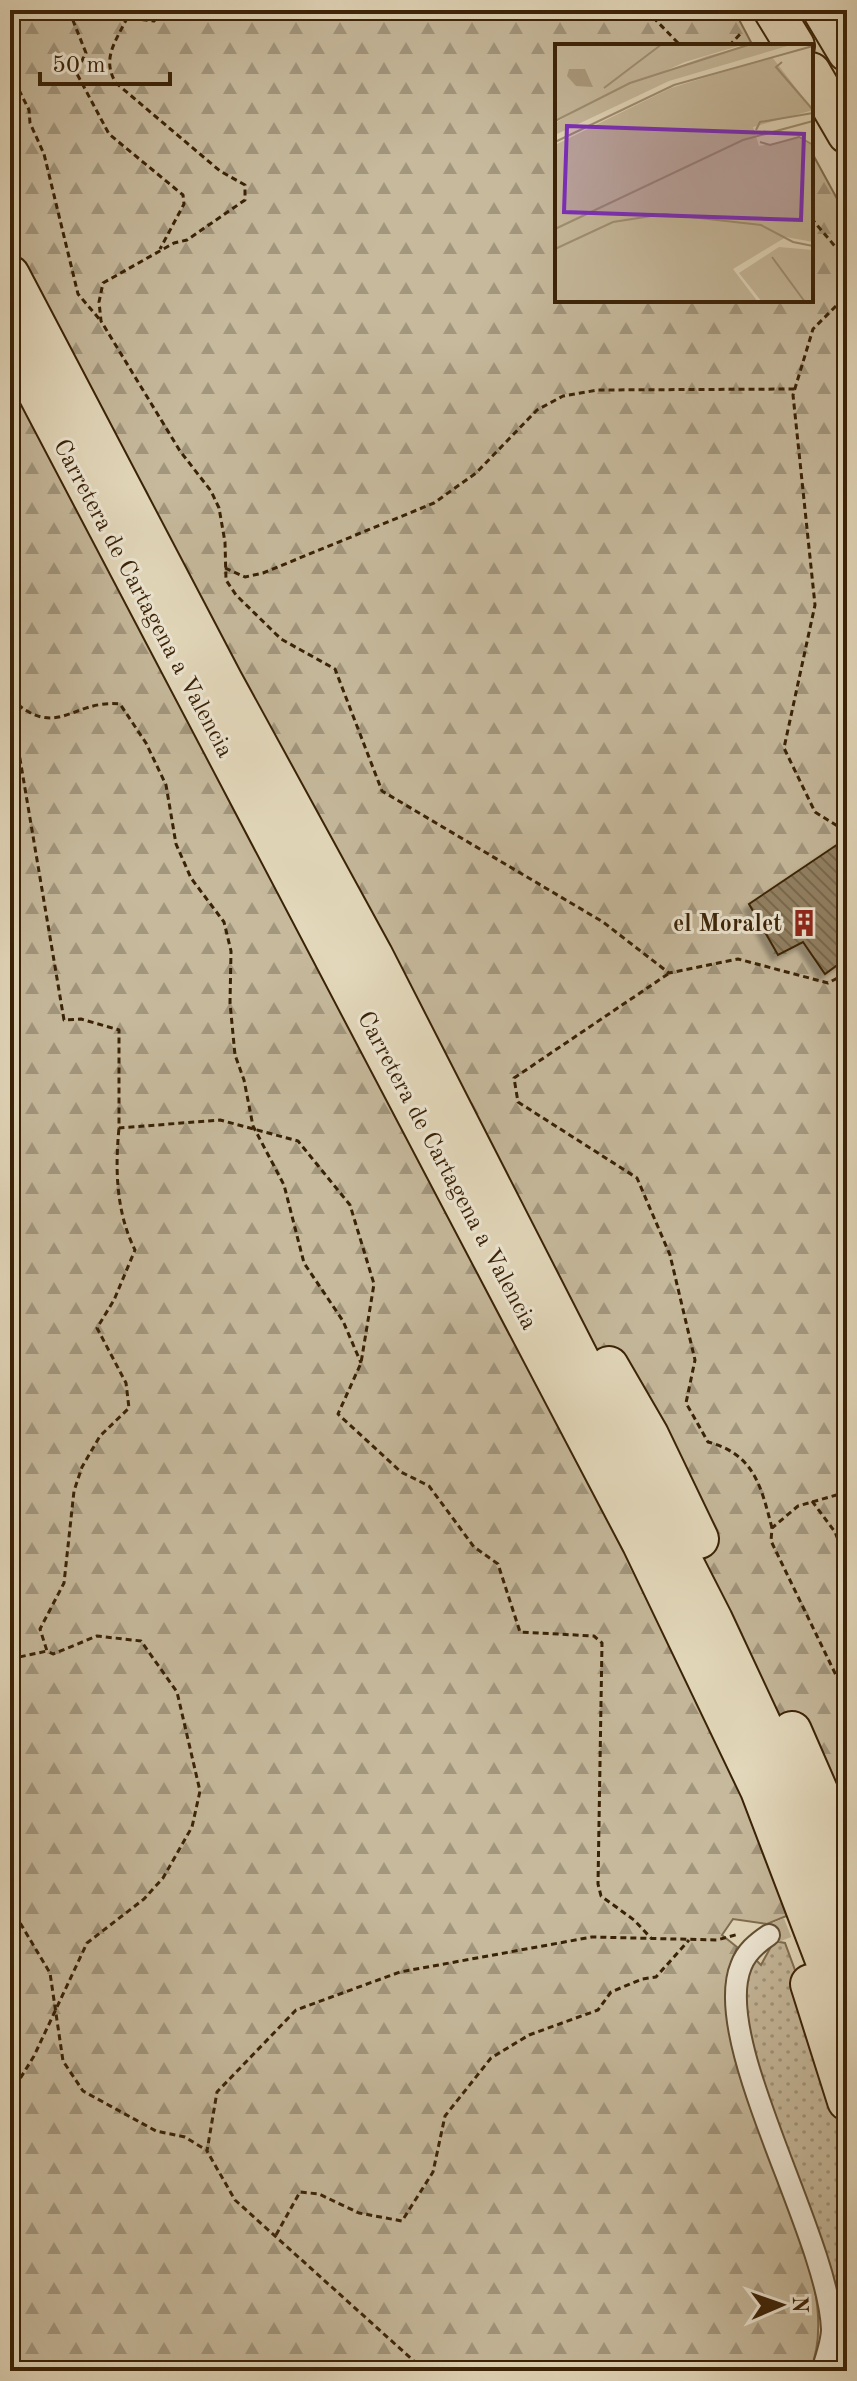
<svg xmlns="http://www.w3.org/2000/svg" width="857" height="2381" font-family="'Old Standard TT',serif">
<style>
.grass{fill:url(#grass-dots);stroke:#806e51;stroke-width:2}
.forest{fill:url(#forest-firs);stroke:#806e51;stroke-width:2}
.building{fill:url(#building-back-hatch);stroke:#3a2206;stroke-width:2;filter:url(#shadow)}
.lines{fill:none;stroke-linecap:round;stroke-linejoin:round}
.street-tunnel{stroke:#c1b497;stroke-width:20;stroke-dasharray:20 10;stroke-linecap:butt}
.street-casing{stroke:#645033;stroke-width:24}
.highway-casing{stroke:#3a2206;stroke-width:42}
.path{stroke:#3a2206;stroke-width:3;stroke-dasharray:6 4;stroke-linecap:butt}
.street{stroke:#ede6d3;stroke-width:20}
.highway{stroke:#e3d8bb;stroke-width:38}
.tram{stroke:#3a2206;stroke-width:2}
.labels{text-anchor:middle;stroke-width:6;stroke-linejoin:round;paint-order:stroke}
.street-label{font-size:24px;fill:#3a2206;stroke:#ede6d3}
.poi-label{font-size:24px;font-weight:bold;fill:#3a2206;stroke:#ede6d3;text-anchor:end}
.inset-road{fill:none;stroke:#9f8f73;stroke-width:2}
.view{fill:#7b2cbf;fill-opacity:0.15;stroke:#7b2cbf;stroke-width:4}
.inset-edge{fill:none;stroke:#3a2206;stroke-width:4}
</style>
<defs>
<pattern id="grass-dots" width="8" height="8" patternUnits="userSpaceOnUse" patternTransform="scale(2)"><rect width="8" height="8" fill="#c6b99c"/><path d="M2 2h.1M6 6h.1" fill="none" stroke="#a2967d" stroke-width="1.8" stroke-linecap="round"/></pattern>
<pattern id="forest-firs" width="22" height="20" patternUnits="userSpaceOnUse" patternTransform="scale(2)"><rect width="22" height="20" fill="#c6b99c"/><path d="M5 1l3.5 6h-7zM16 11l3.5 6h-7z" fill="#a2967d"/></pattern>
<pattern id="building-back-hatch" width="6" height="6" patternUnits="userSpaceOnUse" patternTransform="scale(2)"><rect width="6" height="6" fill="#928164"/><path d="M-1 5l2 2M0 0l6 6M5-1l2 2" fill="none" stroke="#786950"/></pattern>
<filter id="shadow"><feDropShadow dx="-6" dy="6" stdDeviation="2" flood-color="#0004"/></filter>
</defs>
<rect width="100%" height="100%" fill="#e3d8bb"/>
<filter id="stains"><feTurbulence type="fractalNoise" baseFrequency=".0025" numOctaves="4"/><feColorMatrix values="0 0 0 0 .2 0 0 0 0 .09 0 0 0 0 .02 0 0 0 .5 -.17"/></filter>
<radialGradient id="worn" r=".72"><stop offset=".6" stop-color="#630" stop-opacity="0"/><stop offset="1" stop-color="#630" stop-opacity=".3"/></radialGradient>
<path class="grass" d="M774,1941L785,1943L806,2000L847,2140V2371H831L835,2349L743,2010L748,1968L755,1959L761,1965Z"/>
<path class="forest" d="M10,10H734L753,46H557V300H811V151L847,217V1891L767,1924L733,1919L722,1935L737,1947C689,2074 857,2257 810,2371H10Z"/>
<path class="building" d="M844,840L847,958L825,974L803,942L778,955L749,904Z"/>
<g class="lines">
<path class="street-tunnel" d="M769,1935L817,1916"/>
<g class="street-casing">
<path id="street" d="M769,1935C757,1943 746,1952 741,1966C710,2041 828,2235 832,2329C832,2342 826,2358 822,2371"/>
</g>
<g class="highway-casing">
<g id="highway">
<path d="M773,10L795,46"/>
<path d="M822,10L847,52"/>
<path d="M811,72L847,134"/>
<path d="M10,275L223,681L373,955L713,1620L784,1772L847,1930"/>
<path d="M10,341L642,1544L760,1790L847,2018"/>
<path d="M609,1366L649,1435L699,1539"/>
<path d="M792,1731L847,1857"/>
<path d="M810,1984L847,2101"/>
</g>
</g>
<g class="path">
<path d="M73,10L72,18L86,53L76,72L109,134L183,195L184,204L160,249"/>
<path d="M162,10L154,21L127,18C116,41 101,59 116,83L220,171L245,185V200L187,240L174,243L103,283L99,302L101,321L180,451L211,491L219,508L225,542L226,580L236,595L281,639L335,669L382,791L603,922L669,973L738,959L828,983L847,973"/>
<path d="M646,10L681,46"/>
<path d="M729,46L742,32"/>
<path d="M10,72L29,110L30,123L44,154L78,294L101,321"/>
<path d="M811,218L839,251L840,302L813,329L793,395L815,605L784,748L815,812L847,832"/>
<path d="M225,568L245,577L263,573L434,503L476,473L537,410L563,396L598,390L795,389"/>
<path d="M10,698C58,742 71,699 120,704L146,743L166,785L176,844L191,878L224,922L231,951L230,1003L235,1055L244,1080L253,1126L284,1185L304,1263L343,1321L361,1363"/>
<path d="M10,719L18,747L64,1020L81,1019L119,1030V1128L220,1120L298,1141L350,1205L374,1284L361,1363L338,1414L401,1472L429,1486L474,1547L498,1564L520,1632L594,1636L602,1643L598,1884L601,1896L634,1920L651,1938"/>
<path d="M668,974L514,1078L518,1102L637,1178L670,1255L695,1360L686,1403L708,1442C754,1454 761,1486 772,1528"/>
<path d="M847,1492L798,1506L772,1528L771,1541L847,1698"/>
<path d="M812,1501L835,1532L847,1562"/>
<path d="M10,1659L47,1651"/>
<path d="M10,1906L50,1973L63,2061L83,2091L156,2131L185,2137L206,2150"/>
<path d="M10,2095L34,2056L87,1943L144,1899L163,1878L192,1827L200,1791L177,1692L141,1641L97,1636L53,1654L47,1651L40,1629L64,1583L74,1491L82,1467L100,1436L129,1408L126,1383L97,1328L114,1300L135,1250C116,1212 115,1169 119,1128"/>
<path d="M276,2235L300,2192L319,2194L359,2213L402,2221L433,2172L445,2116L491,2058L529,2035L598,2010L611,1992L642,1979L656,1977L689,1940"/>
<path d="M425,2371L235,2200L207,2151L217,2092L296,2010L400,1972L592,1937L717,1940L739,1934"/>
</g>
<use href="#street" class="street"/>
<use href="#highway" class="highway"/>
<path class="tram" d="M10,945L18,1111L10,1277"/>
</g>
<defs>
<g id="building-bare" transform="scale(2.16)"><path d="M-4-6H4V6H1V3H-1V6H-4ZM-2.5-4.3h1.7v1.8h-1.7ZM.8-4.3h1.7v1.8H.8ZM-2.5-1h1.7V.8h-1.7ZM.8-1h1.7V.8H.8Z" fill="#8f2418" stroke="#ede6d3" stroke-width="2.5" paint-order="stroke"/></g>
</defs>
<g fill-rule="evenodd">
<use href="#building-bare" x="804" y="923"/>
</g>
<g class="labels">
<g class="street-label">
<text transform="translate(144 598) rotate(62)" y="8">Carretera de Cartagena a Valencia</text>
<text transform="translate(448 1170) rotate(62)" y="8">Carretera de Cartagena a Valencia</text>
</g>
<g class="poi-label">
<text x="782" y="931">el Moralet</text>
</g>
</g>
<g transform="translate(555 44)">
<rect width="258" height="258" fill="#e3d8bb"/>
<path d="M0,0L44,1L190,0L130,18L0,76ZM200,0H239L114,37L0,91V79L57,47L152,12Z" fill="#c6b99c"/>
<path d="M217,13L258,66L198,83L204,102L243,94L258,102V198L231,193L178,225L203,258H0V101L116,44Z" fill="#c6b99c"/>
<path d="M224,203L258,206V258H207L184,229Z" fill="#c6b99c"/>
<path d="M14,25H30L38,43L21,42L12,32Z" fill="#aa9a7d"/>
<path class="inset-road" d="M227,18L221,23L258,66M49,44L107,0M0,77L75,39L196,0M201,86L205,78L258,69M0,98L119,41L258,2M205,98L215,101L244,93L258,101M0,185L188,96L258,77M0,205L58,178L109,170L206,181L238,198L258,202M217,213L250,258"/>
<path class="view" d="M12,82L249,90L246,176L9,168Z"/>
<rect width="258" height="258" class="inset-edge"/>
</g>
<rect width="857" height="2381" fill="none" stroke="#e3d8bb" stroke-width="40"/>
<rect x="12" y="12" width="833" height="2357" fill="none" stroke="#3a2206" stroke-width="4"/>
<rect x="20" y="20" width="817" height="2341" fill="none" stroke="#3a2206" stroke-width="2"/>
<g transform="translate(781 2305) rotate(88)" stroke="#ede6d3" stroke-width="6" paint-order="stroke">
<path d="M0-6L14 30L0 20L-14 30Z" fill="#3a2206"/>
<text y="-12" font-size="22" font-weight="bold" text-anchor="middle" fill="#3a2206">N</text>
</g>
<path d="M40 72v12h130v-12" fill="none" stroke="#3a2206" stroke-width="4"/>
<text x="52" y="72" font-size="24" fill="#3a2206" stroke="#ede6d3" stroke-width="6" paint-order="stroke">50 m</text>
<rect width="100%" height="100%" filter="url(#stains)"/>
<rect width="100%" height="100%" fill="url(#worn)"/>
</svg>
